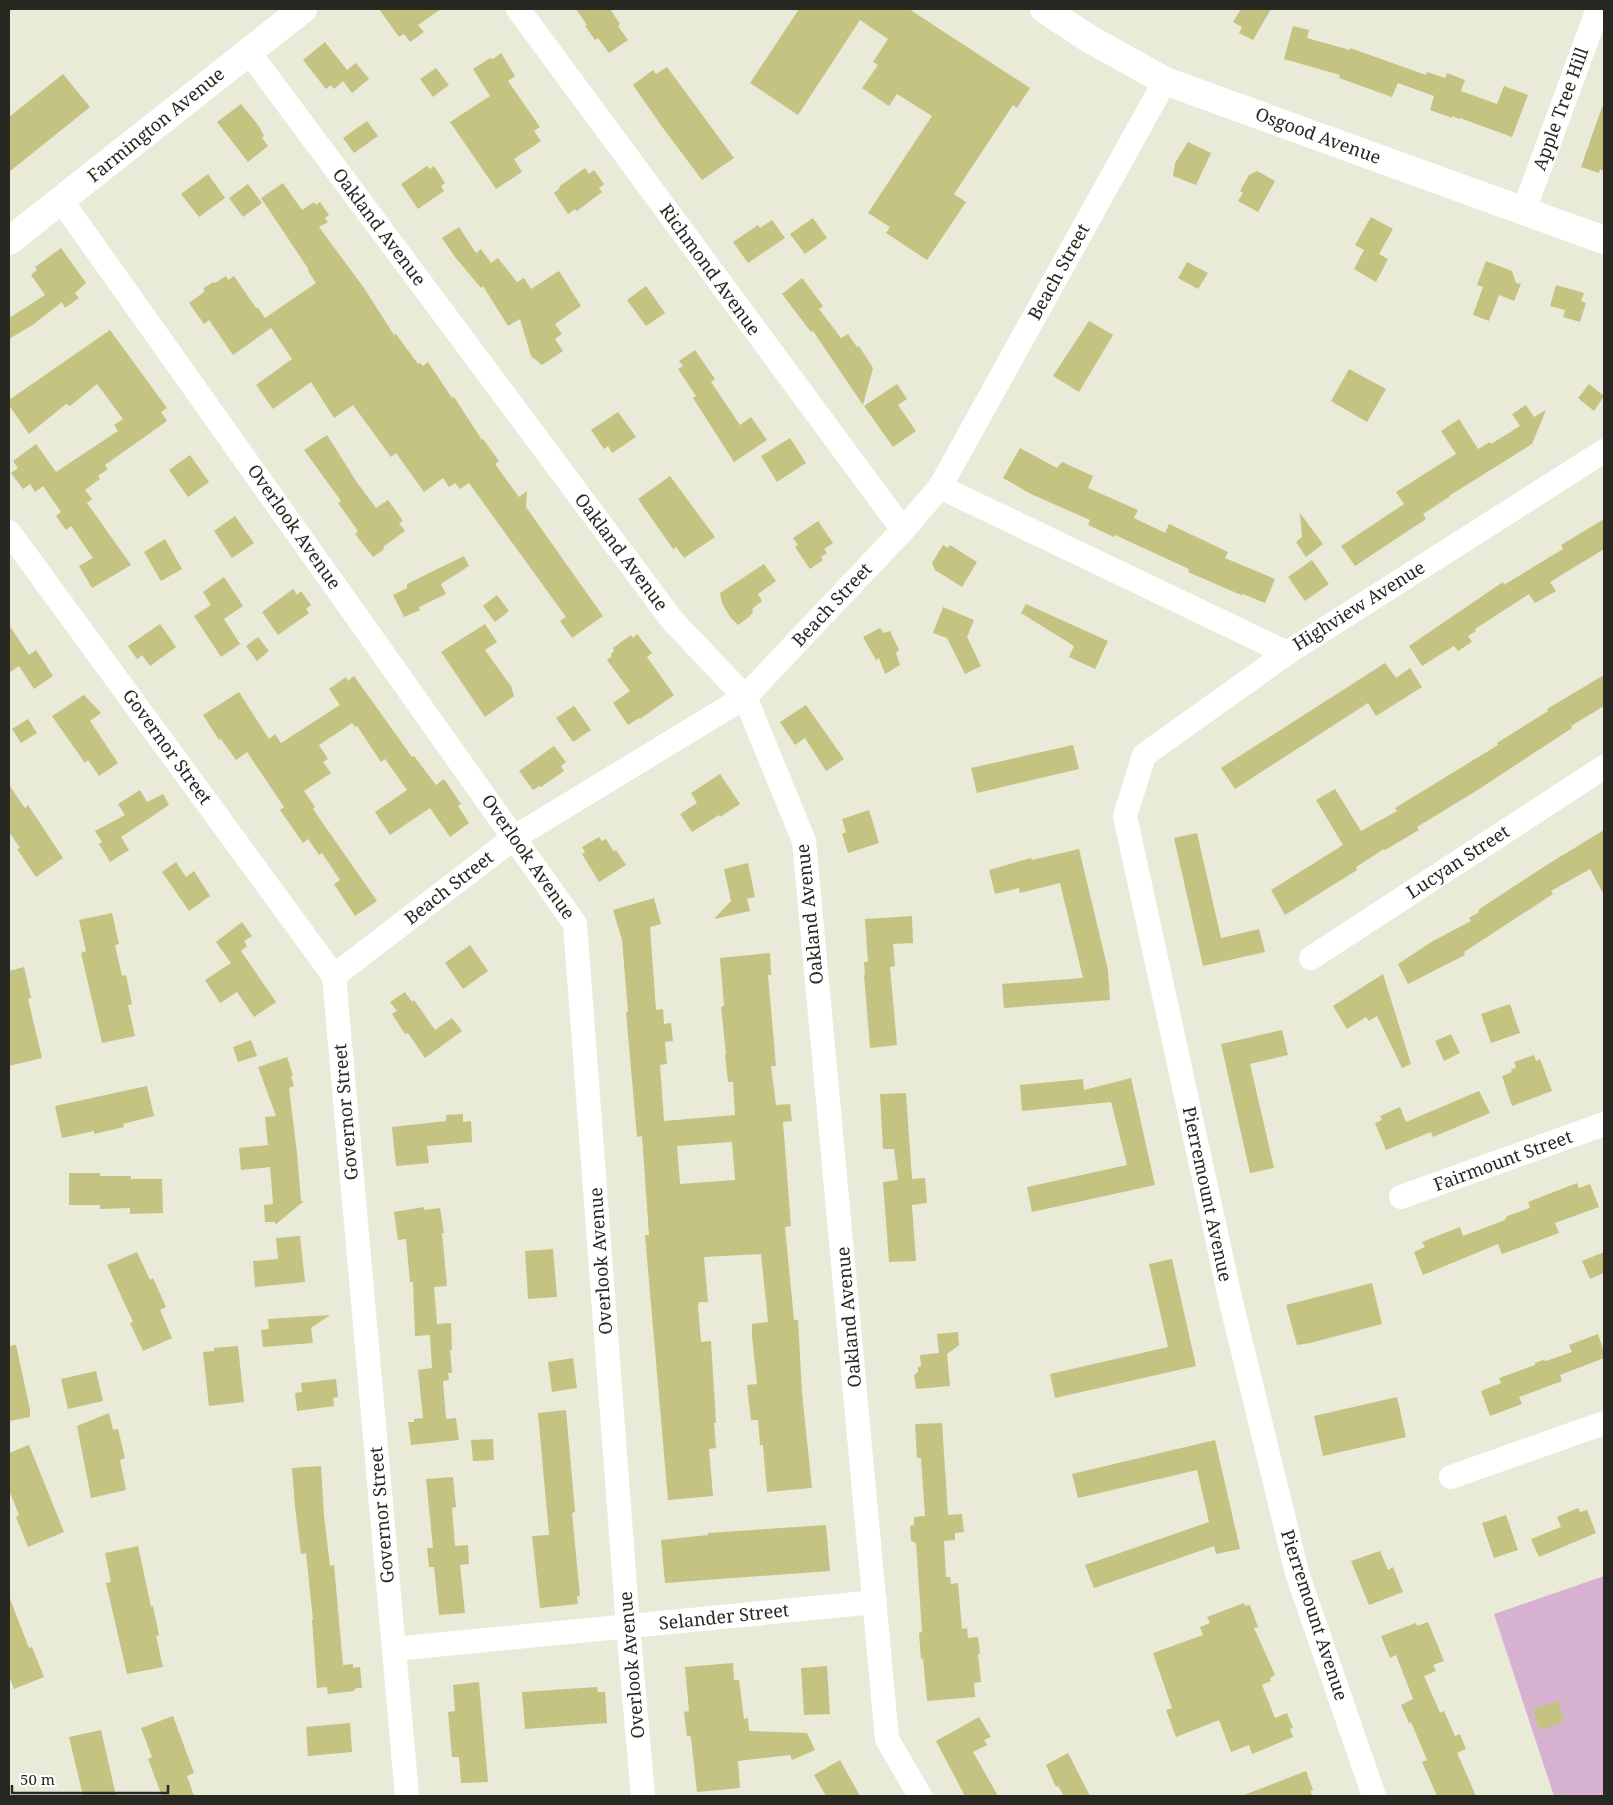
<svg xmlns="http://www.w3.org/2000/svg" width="1613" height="1805" font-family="'Noto Serif',serif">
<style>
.green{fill:#d7b2d0}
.building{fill:#c4c381;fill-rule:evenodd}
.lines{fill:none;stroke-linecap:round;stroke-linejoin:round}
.street{stroke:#fff;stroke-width:24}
.secondary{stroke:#fff;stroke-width:28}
.labels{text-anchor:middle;stroke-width:4;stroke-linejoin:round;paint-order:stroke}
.street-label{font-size:18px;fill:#282822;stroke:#fff}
</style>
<rect width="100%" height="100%" fill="#eaead9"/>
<path class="green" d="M1604,1576V1796H1554L1494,1614Z"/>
<g class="building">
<path d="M379,9H441L418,25L424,32L410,42L404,34L399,37Z"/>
<path d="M576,9H610L620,24L618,26L628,40L609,53L598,38L595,40L585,26L587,25Z"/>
<path d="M799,9H909L1030,88L1017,108L1013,105L954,194L966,202L927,260L886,233L890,227L868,213L932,116L897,94L889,106L862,88L878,65L873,62L888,39L860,20L798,115L750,83Z"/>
<path d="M1241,9H1271L1253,40L1239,33L1242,27L1233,22Z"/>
<path d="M1293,26L1309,30L1307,38L1350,50V48L1426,75L1427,72L1445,78L1447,73L1465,80L1461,91L1497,104L1504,86L1528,95L1512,137L1460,118L1459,119L1452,116V118L1430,110L1434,96L1398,83L1392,97L1339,78L1340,75L1284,59Z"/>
<path d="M325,42L347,70L356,63L369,79L352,93L343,81L334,89L331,85L326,89L303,60Z"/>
<path d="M501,53L515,76L508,81L540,127L534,131L541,141L514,159L522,172L496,189L450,122L490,96L473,69L490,58L493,59Z"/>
<path d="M667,67L734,158L702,180L663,128L633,85L653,70L656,74Z"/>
<path d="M436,68L449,85L433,97L420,79Z"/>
<path d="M63,74L90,107L9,172V117Z"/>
<path d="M241,104L258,125L264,136L262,138L268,146L248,162L217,122Z"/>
<path d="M1602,107L1604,108V171L1600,169L1599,173L1581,167Z"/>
<path d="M367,121L378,136L354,153L343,138Z"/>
<path d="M1188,142L1211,153L1196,185L1173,176L1175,163Z"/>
<path d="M427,166L430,169L434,166L445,183L441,186L444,191L418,209L401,184Z"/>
<path d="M585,168L589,174L594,170L604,184L599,188L602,192L577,211L575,209L568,214L554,193L559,189L560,186Z"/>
<path d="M1257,171L1275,181L1258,212L1238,201L1243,193L1240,191L1249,175Z"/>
<path d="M208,174L225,198L199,217L181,194Z"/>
<path d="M283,183L302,210L314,202L316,205L320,202L329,215L325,218L328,222L319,227L364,288L394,335L396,334L418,364L420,363L423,366L428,362L452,398L454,397L482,440L483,439L499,461L495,464L519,497L527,491L526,507L603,616L572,638L560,621L566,617L469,483L460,489L455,483L449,487L443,478L424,492L396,453L391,457L353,405L334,418L311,382L273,409L256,385L292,359L271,328L233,355L209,320L204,324L189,303L204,292V288L213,282L215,283L226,276L228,280L234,276L256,308H258L265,318L316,283L308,271L309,270L261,198Z"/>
<path d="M248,184L262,203L243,217L229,198Z"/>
<path d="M1371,217L1393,229L1379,254L1388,259L1376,282L1354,269L1364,250L1355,245Z"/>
<path d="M813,218L827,238L805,254L790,234Z"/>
<path d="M772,220L785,238L748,263L733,242L758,225L760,228Z"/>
<path d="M459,227L476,253L481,249L491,263L498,258L517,282L524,278L531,289L559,271L581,306L555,324L562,334L555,339L563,351L542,365L531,356L520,319L508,326L483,286L481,288L455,257L442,238Z"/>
<path d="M61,248L86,283L75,293L79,298L65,308L62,302L34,324L9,339V318L45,295L31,275L37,270L35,267Z"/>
<path d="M1486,261L1512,271L1516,283L1521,284L1514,301L1499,295L1489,321L1473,315L1483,287L1477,285Z"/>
<path d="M1187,262L1208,273L1198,289L1178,278Z"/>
<path d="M802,278L823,306L819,309L841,338L848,334L857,347L859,346L873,368L863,405L813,331L811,332L782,294Z"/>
<path d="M1556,285L1584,293L1581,301L1586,303L1580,322L1563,317L1565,310L1550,306Z"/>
<path d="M646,286L665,313L646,326L627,300Z"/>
<path d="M1089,321L1113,335L1079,392L1053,376Z"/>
<path d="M110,330L167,408L161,412L167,421L105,465L108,469L98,476L100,479L85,490L92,499L87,503L131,565L92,588L79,566L93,558L71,526L66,530L56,516L61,512L43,486L35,492L30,484L23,489L11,473L18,468L13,461L36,444L56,472L118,431L114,425L123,419L97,384L70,406L66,404L29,434L9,405V400Z"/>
<path d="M695,350L715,379L711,382L740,425L751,417L767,440L734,462L693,398L696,396L678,369L683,366L679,361Z"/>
<path d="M1349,369L1386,389L1367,422L1331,401Z"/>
<path d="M897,384L907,399L898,405L916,431L893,447L864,406Z"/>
<path d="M1589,384L1604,396L1594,411L1578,398Z"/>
<path d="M1526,405L1534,417L1546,410L1532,444L1449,496V497L1423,514L1426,519L1355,566L1341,546L1404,504L1396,492L1456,454L1441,431L1459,419L1478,449L1490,442L1491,444L1520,426L1512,414Z"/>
<path d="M618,412L636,437L612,453L608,446L604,449L591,430Z"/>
<path d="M327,435L356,481L376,508L388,500L403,521L399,523L405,531L384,546L383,550L373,557L355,534L358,531L338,503L341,501L304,450Z"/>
<path d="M790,438L806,463L777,482L761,456Z"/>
<path d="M1020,448L1057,468L1062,462L1093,476L1088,488L1138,510L1134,518L1165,533L1169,524L1228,552L1225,558L1275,579L1265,603L1243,594L1241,595L1188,572L1189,569L1115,535L1114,537L1088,525L1090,520L1031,494L1003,478Z"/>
<path d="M190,455L209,482L188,497L169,470Z"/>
<path d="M670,476L715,537L684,558L676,547L673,549L638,499Z"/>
<path d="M1300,513L1323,544L1306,557L1296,542L1302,537Z"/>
<path d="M235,516L254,543L232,558L214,531Z"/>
<path d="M1604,519V549L1550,582L1556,591L1535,603L1529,594L1475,629L1476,631L1468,636L1472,642L1458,651L1454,646L1422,666L1409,646L1503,582L1504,585L1563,549L1561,545Z"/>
<path d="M818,521L833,543L824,549L827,553L821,557L823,560L810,569L795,547L798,545L793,538Z"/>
<path d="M165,539L182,569L161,581L144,552Z"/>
<path d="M943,545L948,548L950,545L977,562L962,587L935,570L932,563Z"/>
<path d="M464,556L469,566L441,584L446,594L419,607L420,610L404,617L393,595L407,588V584Z"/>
<path d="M1312,560L1329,584L1305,601L1288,577Z"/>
<path d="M764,564L776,581L758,594L762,601L752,609L753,612L749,617L738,625L730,617L722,603L720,593Z"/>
<path d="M224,577L243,606L224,619L240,644L221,657L194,616L211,605L203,592Z"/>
<path d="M293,589L297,595L301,591L311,605L306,609L309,613L278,635L262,612Z"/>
<path d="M497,595L509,611L495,622L483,606Z"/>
<path d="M1026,604L1108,641L1095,669L1069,657L1074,646L1021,613Z"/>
<path d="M943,607L974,620L967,637L981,666L965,674L947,638L933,633Z"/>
<path d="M160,624L176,647L150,666L142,655L137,659L128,646Z"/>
<path d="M485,624L497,642L485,650L487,653L511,686L514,696L485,717L441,652Z"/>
<path d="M9,625L29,655L36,650L53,676L34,689L19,666L9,673Z"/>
<path d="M880,628L884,633L890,631L899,650L896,653L900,665L885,674L879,658L876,660L863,637Z"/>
<path d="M637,634L652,653L647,657L674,695L640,719L639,718L628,725L613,703L630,691L607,660L612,656L611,654L614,651L613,648L631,635L633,638Z"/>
<path d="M258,637L269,651L257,661L246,646Z"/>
<path d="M1385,663L1396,678L1410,668L1422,687L1376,716L1368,703L1235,789L1221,768Z"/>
<path d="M1604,675V706L1571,726L1572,728L1476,791L1417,827L1419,830L1385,850L1384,849L1356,867L1357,870L1285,915L1271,890L1343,845L1316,800L1335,789L1361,831L1397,811L1395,808L1498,745L1497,743L1548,711L1547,709Z"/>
<path d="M354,676L412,757L414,756L436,785L444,779L461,804L458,806L469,823L450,837L430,808L390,835L375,812L407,790L385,759L381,762L357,726L355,727L352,723L319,745L328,759L323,762L331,773L304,791L315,807L313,809L377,901L355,916L334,884L340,880L322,853L319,855L308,839L303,843L280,810L284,807L247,752L236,760L221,739L219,740L203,715L239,692L269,739L275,734L281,743L340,705L329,689L346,677L348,681Z"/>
<path d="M84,695L101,713L90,721L118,763L99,776L88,760L85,763L52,716Z"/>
<path d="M806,705L844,759L826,771L805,738L795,745L780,722Z"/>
<path d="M574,706L591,730L573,742L556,718Z"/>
<path d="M28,719L37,733L21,743L12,729Z"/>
<path d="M1073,745L1079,769L977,793L971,768Z"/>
<path d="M554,746L566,762L561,766L564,771L541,787L539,786L533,790L519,771Z"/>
<path d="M720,774L740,804L720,817L719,815L692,832L680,814L697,803L691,793Z"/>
<path d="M9,785L25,808L28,805L63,858L36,877L17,849L20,848L9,832Z"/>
<path d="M140,790L147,802L163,794L169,805L121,837L129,850L110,862L99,844L102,842L95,831L125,815L118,804Z"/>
<path d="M869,810L879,843L848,853L842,834L846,832L842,819Z"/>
<path d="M1604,830V895L1590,869L1551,891L1553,894L1464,952L1465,955L1408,984L1398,964L1433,941L1471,921L1469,918L1479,912L1478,910L1545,866Z"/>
<path d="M1197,833L1221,938L1259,929L1265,952L1203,966L1174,838Z"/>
<path d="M599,837L602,841L606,839L614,852L616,850L626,865L599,882L582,854L585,852L582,847Z"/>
<path d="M1079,849L1108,970L1110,1000L1004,1008L1002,984L1083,978L1060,883L1020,893L1019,888L995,894L989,870L1031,858L1032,860Z"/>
<path d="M176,862L186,877L194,871L210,896L189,911L162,872Z"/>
<path d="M748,863L755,897L747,899L750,911L714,919L731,901L724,869Z"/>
<path d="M654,898L661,924L650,927L656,1010L663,1009L664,1024L671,1023L673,1041L665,1042L667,1064L660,1065L664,1121L735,1115L733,1082H728L725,1054H726L721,1007L724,1006L720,958L770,953L771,975H768L776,1066H771L776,1105L790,1104L792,1121L783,1122L791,1226L785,1227L794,1320H798L802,1393L812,1488L767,1492L763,1445H760L758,1420H751L747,1385L757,1384L752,1336V1324L768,1322L761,1254L704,1257L708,1302H699L698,1306L701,1342L711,1341L716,1423H714L716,1448L709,1449L713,1496L668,1500L645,1235H649L642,1136L637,1137L626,1012H628L622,940L613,910ZM732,1142L735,1180L680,1184L677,1146Z"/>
<path d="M112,913L119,944L115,945L122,976L126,975L132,1004L128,1005L135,1036L102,1043L81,953L86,951L79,920Z"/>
<path d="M912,916L913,943L893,944L895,966L890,967L897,1045L870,1048L864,975H865L864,962H868L865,919Z"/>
<path d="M242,922L252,936L244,941L247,946L241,951L276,1002L254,1017L237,992L220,1003L205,980L231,963L216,942Z"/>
<path d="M470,945L488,971L463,989L445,963Z"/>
<path d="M24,967L31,998L28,999L42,1058L9,1066V971Z"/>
<path d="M1383,974L1411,1064L1402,1068L1377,1016L1369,1021L1366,1017L1347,1029L1333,1006Z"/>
<path d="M405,992L412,1002L414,1000L435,1030L452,1018L462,1031L425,1058L408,1033L405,1034L392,1014L397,1011L390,1002Z"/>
<path d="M1510,1004L1520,1033L1491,1043L1481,1014Z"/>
<path d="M1282,1030L1288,1055L1250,1064L1274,1168L1250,1173L1221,1044Z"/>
<path d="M1451,1034L1460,1053L1444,1061L1435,1041Z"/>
<path d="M251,1040L257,1056L238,1062L233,1047Z"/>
<path d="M1534,1055L1536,1061L1540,1059L1552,1091L1512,1106L1502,1076L1512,1072L1511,1069L1516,1068L1514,1062Z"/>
<path d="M287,1057L293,1075L291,1076L294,1086L289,1088L297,1153L301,1201H304L275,1225V1222H265L264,1205L273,1204L270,1167L241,1170L239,1148L268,1145L265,1117L276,1116L258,1067Z"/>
<path d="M1131,1078L1155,1185L1032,1212L1027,1187L1127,1165L1111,1102L1022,1111L1020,1085L1083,1079L1084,1090Z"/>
<path d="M147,1086L154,1116L123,1124L124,1127L94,1134V1131L62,1138L55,1106Z"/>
<path d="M1479,1091L1490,1113L1433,1137L1431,1132L1386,1150L1375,1123L1382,1120L1380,1116L1400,1107L1406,1122Z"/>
<path d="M906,1093L912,1179L925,1178L927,1203L912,1205L916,1261L889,1262L883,1182L898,1180L894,1149H883L880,1094Z"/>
<path d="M463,1114V1122L471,1121L472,1142L427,1146L429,1163L396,1166L392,1127L446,1121V1115Z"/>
<path d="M69,1173H100V1176H131V1179H162L163,1213L130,1214V1208L100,1209V1205H69Z"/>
<path d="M1577,1183L1579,1188L1590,1184L1599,1207L1555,1223L1559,1233L1502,1254L1498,1244L1423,1275L1414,1252L1425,1247L1422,1242L1460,1227L1463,1236L1505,1220L1507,1216L1530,1208L1528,1202Z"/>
<path d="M424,1207V1210L440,1208L444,1233H442L447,1286L434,1287L437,1324L451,1323L452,1350H450L452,1373H448L449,1380L443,1381L446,1419L456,1418L459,1440L411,1445L408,1422H414V1419L423,1418L418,1370L432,1368L430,1335L415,1336L413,1282H410L406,1239L398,1240L394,1212Z"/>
<path d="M300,1236L305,1282L255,1287L253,1261L278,1259L276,1238Z"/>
<path d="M553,1249L557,1297L528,1299L525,1251Z"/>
<path d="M137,1252L150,1280L153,1278L166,1307L160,1310L172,1338L143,1351L130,1323L133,1322L107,1265Z"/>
<path d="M1604,1252V1273L1590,1279L1582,1261Z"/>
<path d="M1172,1259L1196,1366L1055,1398L1050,1374L1168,1347L1149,1264Z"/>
<path d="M1372,1283L1382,1324L1310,1343L1297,1345L1286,1305Z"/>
<path d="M330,1315L311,1328L313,1343L263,1347L261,1330L269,1329L268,1319Z"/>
<path d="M958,1332L959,1345L947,1354L950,1386L916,1389L914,1375L918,1372V1367L921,1366L920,1355L939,1353L937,1334Z"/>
<path d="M1598,1334L1604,1352V1358L1560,1375L1562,1381L1519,1397L1522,1404L1490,1416L1481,1391L1501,1383L1499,1378L1535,1365V1363L1543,1360L1546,1361L1572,1352L1569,1345Z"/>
<path d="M16,1345L30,1410V1417L9,1421V1346Z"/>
<path d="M238,1346L244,1402L209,1406L203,1352L214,1351V1348Z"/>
<path d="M573,1358L577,1388L552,1392L548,1362Z"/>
<path d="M96,1371L103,1401L68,1409L61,1379Z"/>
<path d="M336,1379L338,1397L333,1398L334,1406L297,1411L295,1393L302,1392L301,1383Z"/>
<path d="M1397,1397L1406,1437L1323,1456L1314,1416Z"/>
<path d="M566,1410L575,1512L572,1513L580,1596H577L578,1604L540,1608L532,1536L549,1535L538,1413Z"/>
<path d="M109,1413L113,1430L118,1429L125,1458L120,1460L126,1490L91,1498L77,1426Z"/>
<path d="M942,1423L948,1515L962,1514L964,1532L955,1533V1540L944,1541L946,1577H950L951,1584L958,1583L962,1629L967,1628L968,1638L978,1637L980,1654H978L981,1682L974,1683L975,1697L927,1701L923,1658L921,1659L919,1633L922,1632L916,1543L911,1541L910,1526L914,1525V1517L925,1516L921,1458H917L915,1424Z"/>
<path d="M493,1439L494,1460L473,1461L471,1440Z"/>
<path d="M1215,1440L1240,1549L1216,1554L1214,1546L1094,1588L1085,1565L1209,1522L1197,1470L1078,1498L1072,1474Z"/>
<path d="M29,1445L64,1532L28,1547L16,1517L19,1515L9,1490V1453Z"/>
<path d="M321,1466L324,1516L330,1566L334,1565L343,1665L353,1664V1668L360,1667L362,1688H356L354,1691L328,1694L327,1687L317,1688L312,1620H313L306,1553L301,1554L295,1507L292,1468Z"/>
<path d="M453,1477L456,1507L452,1508L455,1546L468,1545L469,1564L460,1565L465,1613L439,1615L434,1567H429L427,1548H433L426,1479Z"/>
<path d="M1578,1508L1580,1512L1587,1510L1596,1533L1539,1557L1531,1539L1561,1527L1557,1517Z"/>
<path d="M1506,1515L1518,1550L1494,1558L1482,1523Z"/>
<path d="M826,1525L830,1571L665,1583L661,1540L708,1535V1533Z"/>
<path d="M138,1546L151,1607L153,1606L159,1635L156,1636L163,1667L127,1674L106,1583L111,1582L105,1553Z"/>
<path d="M1380,1551L1388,1570L1393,1567L1403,1592L1369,1605L1351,1561Z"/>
<path d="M10,1599L29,1648L32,1647L44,1677L14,1689L9,1675Z"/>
<path d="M1244,1603L1245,1606L1250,1605L1258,1627L1254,1628L1275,1675L1270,1678L1271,1681L1262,1685L1275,1718L1287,1713L1293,1728L1290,1729L1293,1737L1252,1754L1249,1745L1231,1752L1219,1720L1176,1737L1166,1710L1172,1708L1153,1653L1203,1635L1200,1627L1210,1623L1207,1617Z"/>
<path d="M1428,1622L1444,1661L1433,1665L1436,1671L1424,1676L1440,1713L1444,1711L1455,1736L1460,1734L1466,1749L1457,1753L1476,1796H1437L1422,1762L1427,1760L1411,1722L1409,1723L1401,1705L1413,1699L1396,1655L1390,1658L1381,1636L1416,1623L1417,1626Z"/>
<path d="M733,1663L734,1680H739L744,1719L748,1718L749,1731L807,1733L815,1750L792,1760L790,1755L738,1761L740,1788L697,1792L691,1738L690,1736H687L684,1712L689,1711L685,1667Z"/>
<path d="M827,1666L830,1714L804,1715L801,1668Z"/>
<path d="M479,1682L488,1782L461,1783L459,1757H452L448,1712L455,1711L453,1685Z"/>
<path d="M597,1687L598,1692H605L607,1723L525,1729L522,1692Z"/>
<path d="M1558,1701L1564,1722L1539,1730L1533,1709Z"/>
<path d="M173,1716L194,1773L187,1776L194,1796H162L148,1759L152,1757L141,1728Z"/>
<path d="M979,1717L991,1737L984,1740L987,1745L973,1752L998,1796H965L936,1741Z"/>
<path d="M350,1723L352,1752L308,1756L306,1727Z"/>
<path d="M101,1730L116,1796H83L69,1737Z"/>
<path d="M1068,1753L1090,1796H1064L1058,1786L1056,1787L1046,1765Z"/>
<path d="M840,1760L860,1796H826L814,1775Z"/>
<path d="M1306,1771L1313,1790L1310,1791L1313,1796H1244V1795Z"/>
</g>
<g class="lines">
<g class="street">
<path d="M518,9L903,530"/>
<path d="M248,51L672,620L745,697L804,841L887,1739L920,1796"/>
<path d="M61,200L575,924L628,1626L643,1796"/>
<path d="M1524,210L1598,9"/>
<path d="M940,487L1287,653"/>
<path d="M9,532L334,976L407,1796"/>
<path d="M1311,958L1604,767"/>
<path d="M334,976L515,837L745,697L903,530L940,487L1165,81"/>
<path d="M1401,1197L1604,1124"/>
<path d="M1451,1477L1604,1423"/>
<path d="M394,1649L875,1602"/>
<path d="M1374,1796L1297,1573L1231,1302L1125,816L1144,755L1287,653L1604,451"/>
</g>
<g class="secondary">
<path d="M1044,9L1088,38L1165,81L1604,240"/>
<path d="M9,241L303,9"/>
</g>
</g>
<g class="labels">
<g class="street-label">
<text transform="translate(1561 109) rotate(-70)" y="6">Apple Tree Hill</text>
<text transform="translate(156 125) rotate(-39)" y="6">Farmington Avenue</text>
<text transform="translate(1318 136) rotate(20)" y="6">Osgood Avenue</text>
<text transform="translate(379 227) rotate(53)" y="6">Oakland Avenue</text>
<text transform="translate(710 270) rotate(54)" y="6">Richmond Avenue</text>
<text transform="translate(1059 272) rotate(-61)" y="6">Beach Street</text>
<text transform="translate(294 527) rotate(55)" y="6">Overlook Avenue</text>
<text transform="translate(621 552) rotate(53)" y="6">Oakland Avenue</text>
<text transform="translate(832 605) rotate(-47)" y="6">Beach Street</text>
<text transform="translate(1359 606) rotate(-32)" y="6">Highview Avenue</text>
<text transform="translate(167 747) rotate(54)" y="6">Governor Street</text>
<text transform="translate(528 857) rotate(55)" y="6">Overlook Avenue</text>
<text transform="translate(1458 862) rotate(-33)" y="6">Lucyan Street</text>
<text transform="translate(449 888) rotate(-38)" y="6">Beach Street</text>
<text transform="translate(810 914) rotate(-96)" y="6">Oakland Avenue</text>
<text transform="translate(346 1112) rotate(-95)" y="6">Governor Street</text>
<text transform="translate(1503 1161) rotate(-20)" y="6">Fairmount Street</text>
<text transform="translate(1207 1194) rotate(78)" y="6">Pierremount Avenue</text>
<text transform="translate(601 1261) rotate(-94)" y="6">Overlook Avenue</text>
<text transform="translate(849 1317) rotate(-95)" y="6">Oakland Avenue</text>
<text transform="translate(382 1515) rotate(-95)" y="6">Governor Street</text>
<text transform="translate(1314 1615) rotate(72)" y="6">Pierremount Avenue</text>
<text transform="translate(724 1617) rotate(-6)" y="6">Selander Street</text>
<text transform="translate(632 1665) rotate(-95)" y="6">Overlook Avenue</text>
</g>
</g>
<rect width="1613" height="1805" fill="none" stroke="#282822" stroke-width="20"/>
<path d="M12 1785v8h156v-8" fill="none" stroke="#282822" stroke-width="2.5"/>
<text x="20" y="1785" font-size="15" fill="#282822" stroke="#ffffff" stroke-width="4" paint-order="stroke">50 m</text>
</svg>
